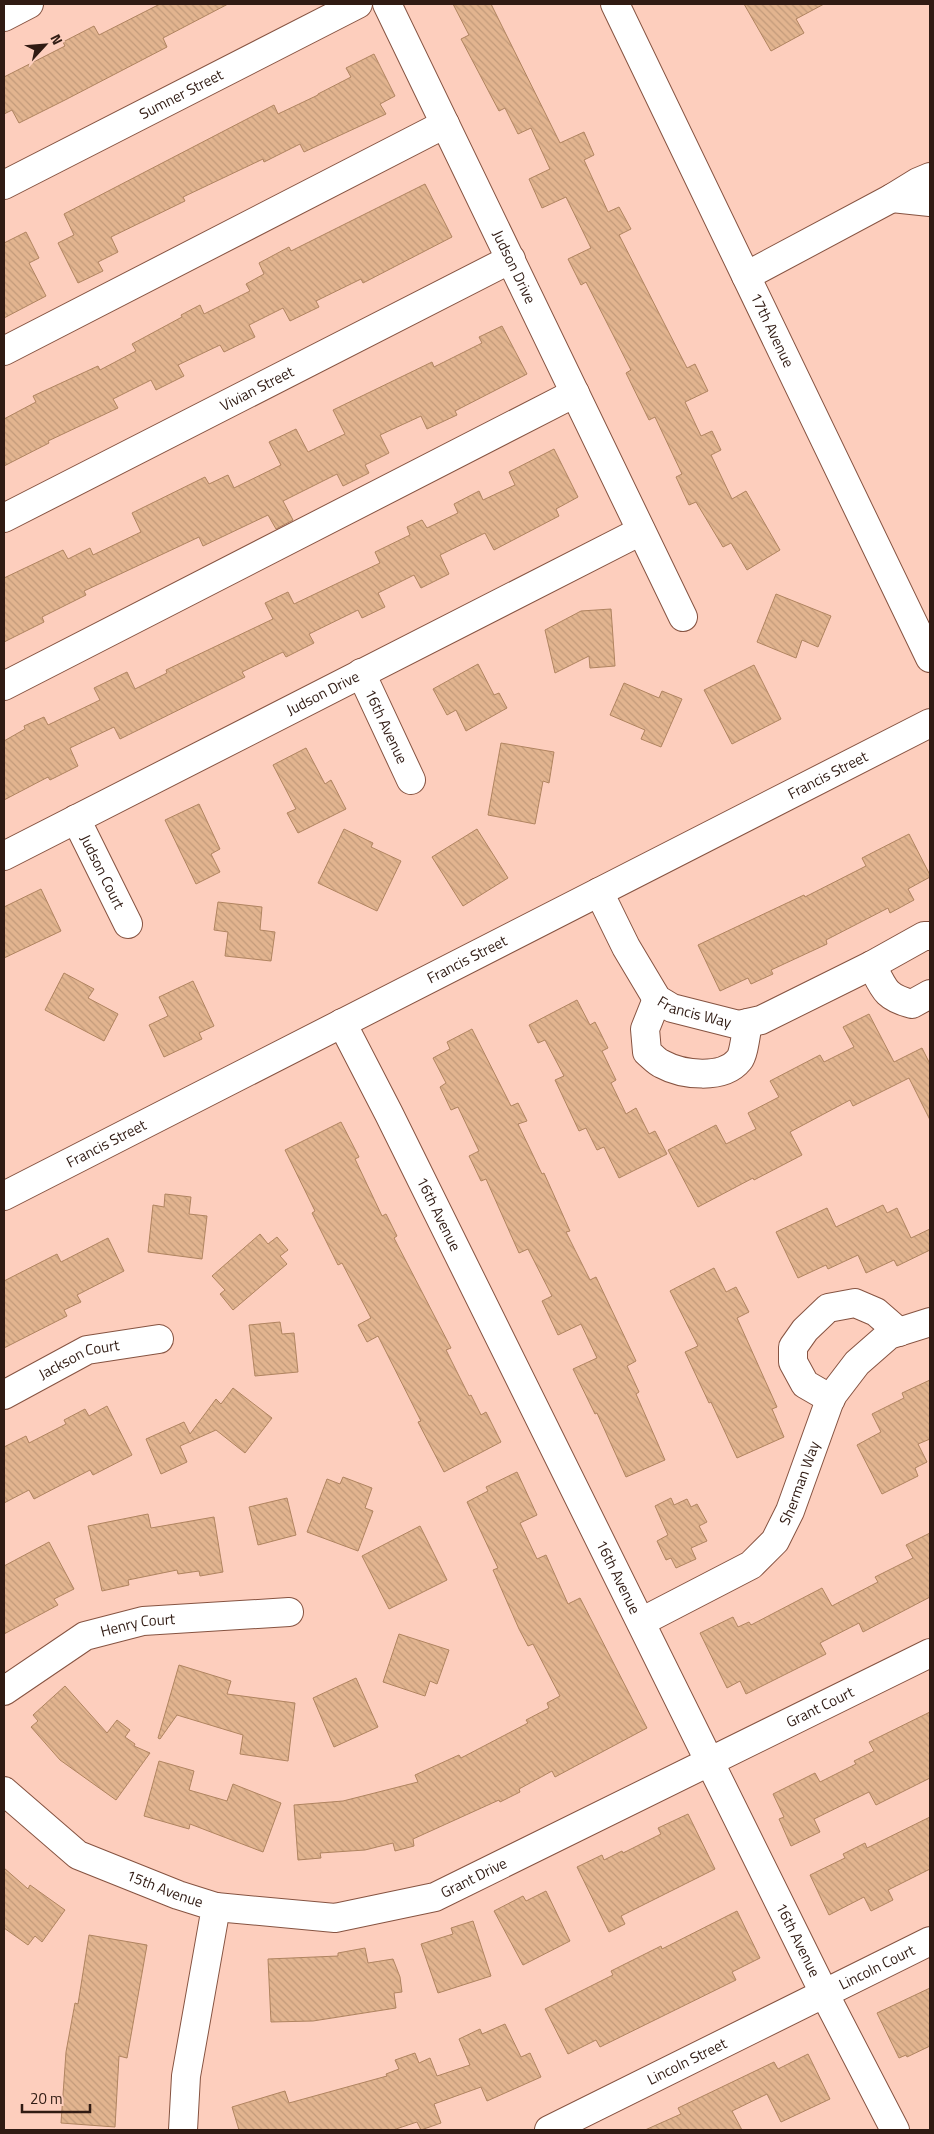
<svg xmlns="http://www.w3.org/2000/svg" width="934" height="2134" font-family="'Titillium Web',sans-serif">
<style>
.building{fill:url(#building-back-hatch);stroke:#b08460}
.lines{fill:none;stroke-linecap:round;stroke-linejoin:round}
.minor-casing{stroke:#865341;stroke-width:30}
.major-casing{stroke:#865341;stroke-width:30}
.minor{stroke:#fff;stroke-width:28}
.major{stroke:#fff;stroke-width:28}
.labels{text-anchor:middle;stroke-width:4;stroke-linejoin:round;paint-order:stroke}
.street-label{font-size:15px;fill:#301b13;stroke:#fdcebd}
</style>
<defs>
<pattern id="building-back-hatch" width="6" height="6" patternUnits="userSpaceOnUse" patternTransform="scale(1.25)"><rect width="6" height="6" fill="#e2b48f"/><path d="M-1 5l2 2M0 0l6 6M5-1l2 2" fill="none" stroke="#c29a7a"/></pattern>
</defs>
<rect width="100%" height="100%" fill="#fdcebd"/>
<g class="building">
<path d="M160,4H228L163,38L167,47L65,100L19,123L12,110L4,114V77L65,46L63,42L94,26L99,35Z"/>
<path d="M453,4H491L560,143L584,132L594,155L584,160L608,212L619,207L631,229L619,235L687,368L695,364L708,391L685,402L701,436L712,431L721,450L711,455L732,499L746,491L780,550L747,570L731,543L723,547L696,502L689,505L676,477L682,474L655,417L649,420L626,373L631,370L586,282L581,285L568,259L591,248L566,197L542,208L529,179L550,169L531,128L518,134L505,108L499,111L461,39L469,35Z"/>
<path d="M744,4H824L796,19L804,33L771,51Z"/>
<path d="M374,54L395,96L380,104L386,114L304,152L300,144L264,162L263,159L183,197L185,201L111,237L118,252L98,262L103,271L78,283L58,243L74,235L64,214L274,105L278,114L318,95V94L351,77L346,68Z"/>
<path d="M425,184L452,237L363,283L361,279L316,301L319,307L290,321L283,308L249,325L255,337L224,352L220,345L178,365L184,376L156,390L151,380L113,399L118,408L48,441L49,443L4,466V419L36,402L33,396L98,366L100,370L136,351L132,344L182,317L181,315L200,305L204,314L250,291L246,284L264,274L259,263L289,247L291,251Z"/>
<path d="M26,232L39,258L29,263L46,296L4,318V243Z"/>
<path d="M502,326L527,374L455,411L457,415L427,429L421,416L380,435L389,453L365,465L369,473L343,486L337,474L283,501L293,520L276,529L268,515L203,546L199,537L84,591L86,595L42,617L44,622L4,642V578L63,550L68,559L90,548L93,555L141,532L132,513L205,477L209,484L228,475L234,488L281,465L269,442L296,429L308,452L345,434L333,410L432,362L434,367L482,343L479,337Z"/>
<path d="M554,449L578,497L556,509L559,516L494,550L485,533L440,555L449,574L421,588L414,575L378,593L385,607L362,618L358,610L309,634L314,643L286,657L283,652L242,672L245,677L120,739L114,727L70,748L78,766L50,780L48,777L4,800V741L25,729L24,726L44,717L48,725L100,700L94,688L127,672L135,689L167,673L166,670L273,619L265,603L288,592L294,604L380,563L375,552L410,535L407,527L422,520L427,528L458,513L454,504L479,491L483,500L515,485L509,472Z"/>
<path d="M776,594L831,616L818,647L802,640L796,658L757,642Z"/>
<path d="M611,609L615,666L590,668L589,656L555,673L545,630L581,611Z"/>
<path d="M478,664L494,695L499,693L507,708L466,731L456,710L447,715L433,689Z"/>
<path d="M754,665L781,719L732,744L704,690Z"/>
<path d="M624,683L659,698L662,691L682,699L661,747L641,739L645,730L610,715Z"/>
<path d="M501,743L554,752L549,783L543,781L535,824L488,815Z"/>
<path d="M306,748L325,784L331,780L346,809L298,833L287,813L296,809L273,765Z"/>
<path d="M199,804L220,849L211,854L220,872L196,884L165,820Z"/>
<path d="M344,829L373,843L371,847L401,861L377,911L318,883Z"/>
<path d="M477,829L508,878L463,906L432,857Z"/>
<path d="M909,834L930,875V877L908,889L914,900L890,913L888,908L826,940L827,944L771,970L773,974L751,984L748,978L720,991L698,945L804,895L805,897L866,866L862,858Z"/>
<path d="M41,889L61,931L4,958V907Z"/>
<path d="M218,902L262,907L260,930L275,932L271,961L225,956L228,932L214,930Z"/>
<path d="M64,973L94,989L88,998L118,1014L104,1041L45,1010Z"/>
<path d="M193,981L214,1026L199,1033L202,1039L164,1057L149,1025L168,1016L159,997Z"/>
<path d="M577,1000L590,1025L595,1022L608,1048L602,1051L616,1080L611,1083L626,1114L636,1108L649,1134L655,1131L667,1154L619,1178L604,1147L597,1150L586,1128L579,1131L555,1080L564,1076L545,1040L538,1043L529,1025Z"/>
<path d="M869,1014L894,1062L922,1048L930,1064V1120L909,1078L853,1106L850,1100L790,1132L802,1155L754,1180L753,1178L698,1207L668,1150L716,1125L726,1144L756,1129L748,1113L779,1097L770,1081L820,1055L824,1062L854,1047L843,1027Z"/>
<path d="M472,1029L511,1106L518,1103L527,1121L518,1124L542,1174L544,1173L570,1231L566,1232L590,1280L596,1277L636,1361L627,1366L639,1392L636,1394L665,1460L626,1477L597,1413L595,1414L573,1369L597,1358L581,1324L558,1335L542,1301L552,1296L528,1249L519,1253L486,1179L481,1181L469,1156L479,1151L458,1107L451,1110L440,1087L446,1083L433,1058L450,1049L447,1042Z"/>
<path d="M341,1122L359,1157L355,1159L382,1216L386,1214L397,1236L394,1238L451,1348L446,1350L469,1396L471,1395L481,1415L486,1412L501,1442L444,1472L418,1422L421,1421L378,1336L367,1342L358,1325L371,1318L342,1263L338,1265L312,1213L315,1211L285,1150Z"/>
<path d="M165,1194L191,1197L189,1214L207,1216L202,1259L148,1252L153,1205L164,1207Z"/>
<path d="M883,1205L887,1213L897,1208L911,1238L930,1229V1250L897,1266L894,1260L866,1273L858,1255L828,1269L826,1265L798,1278L776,1232L827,1208L836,1227Z"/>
<path d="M260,1234L268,1244L277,1237L288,1250L280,1256L287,1264L233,1310L220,1294L225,1290L212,1276Z"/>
<path d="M108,1238L124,1271L77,1295L81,1302L64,1310L67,1316L4,1348V1281L57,1254L61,1262Z"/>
<path d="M714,1268L726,1292L736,1287L749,1312L737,1318L777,1407L772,1409L784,1437L737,1458L711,1402L709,1403L685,1352L698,1346L670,1291Z"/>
<path d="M280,1322L282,1334L294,1333L298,1372L255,1376L249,1325Z"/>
<path d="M930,1380V1439L918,1444L927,1462L915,1468L918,1476L882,1494L857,1445L881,1432L872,1414L904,1398L902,1393Z"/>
<path d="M233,1388L272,1418L245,1453L216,1430L180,1446L187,1462L161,1474L146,1439L184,1422L190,1434L216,1399L221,1404Z"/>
<path d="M107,1406L132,1455L93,1475L90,1470L34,1499L29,1490L4,1503V1447L26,1436L29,1443L66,1424L64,1420L85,1409L89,1416Z"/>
<path d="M517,1472L537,1515L520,1523L537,1559L546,1555L568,1604L580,1598L647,1728L555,1777L552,1771L519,1789L520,1792L500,1802L499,1800L413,1839L414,1846L395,1851L393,1843L365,1850L320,1853L321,1858L298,1860L294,1805L343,1801L418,1782L415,1775L459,1755L461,1758L528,1723L526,1720L549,1708L547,1703L560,1696L533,1644L528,1646L519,1629L493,1570L498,1568L467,1502L488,1491L486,1487Z"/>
<path d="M343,1477L372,1488L365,1508L373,1511L358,1551L307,1532L327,1479L340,1484Z"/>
<path d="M287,1498L296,1535L258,1545L249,1507Z"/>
<path d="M671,1498L674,1505L687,1499L691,1507L697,1504L707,1522L699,1526L707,1541L691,1548L696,1559L676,1568L671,1558L666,1560L657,1541L668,1535L655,1506Z"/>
<path d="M148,1514L151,1528L214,1517L223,1572L200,1576L199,1571L178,1574L177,1570L128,1580L129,1585L102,1591L88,1526Z"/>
<path d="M420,1526L447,1580L389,1609L362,1556Z"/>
<path d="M930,1533V1597L863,1632L859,1623L820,1643L826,1654L746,1694L740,1681L727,1688L700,1633L733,1617L738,1627L749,1622L751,1625L822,1588L832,1606L878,1582L875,1577L913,1558L906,1545Z"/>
<path d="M49,1542L74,1589L54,1599L58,1605L4,1634V1566Z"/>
<path d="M399,1634L449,1650L437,1684L430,1681L425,1696L383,1682Z"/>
<path d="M179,1665L231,1681L227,1694L295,1703L288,1761L240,1754L243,1735L177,1715L160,1739L158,1738Z"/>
<path d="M356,1678L378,1727L334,1747L313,1698Z"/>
<path d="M65,1686L107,1733L117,1720L130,1730L125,1737L135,1744L134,1746L150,1753L116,1800L60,1760L31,1727L38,1721L33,1715Z"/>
<path d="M930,1712V1778L876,1805L869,1792L814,1819L820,1832L791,1846L779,1819L784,1817L773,1794L815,1773L820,1782L856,1764L854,1761L874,1751L869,1742Z"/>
<path d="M159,1761L194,1771L189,1790L227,1801L233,1784L281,1803L263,1852L190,1824L189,1829L144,1816Z"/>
<path d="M688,1814L715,1869L621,1916L625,1924L609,1932L577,1867L602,1855L604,1860L622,1851L623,1853L661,1834L658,1828Z"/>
<path d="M930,1817V1869L888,1890L893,1900L871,1911L864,1897L829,1915L810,1875L845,1858L843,1854L865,1843L867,1848Z"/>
<path d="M4,1868L28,1889L30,1885L65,1910L42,1942L35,1936L28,1945L4,1928Z"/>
<path d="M546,1891L570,1941L523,1965L494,1911L523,1896L526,1901Z"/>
<path d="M737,1911L760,1958L732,1972L736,1980L600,2047L596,2040L568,2054L545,2009L613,1975L611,1971L661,1946L662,1949Z"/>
<path d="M473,1921L491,1976L438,1993L421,1944L453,1934L451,1928Z"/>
<path d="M89,1935L147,1945L127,2058L119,2056L115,2127L61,2123L66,2052L75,2003L78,2004Z"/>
<path d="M365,1948L368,1963L393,1959L400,1977L402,1992L394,1993L396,2008L313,2021L271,2022L268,1959L338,1956V1953Z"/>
<path d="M930,1988V2046L907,2057L906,2055L899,2058L877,2013Z"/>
<path d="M505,2024L521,2057L530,2053L541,2077L487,2101L481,2087L434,2104L441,2123L421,2130L417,2122L393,2130H239L232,2107L285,2091L289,2103L387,2076L386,2074L399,2069L395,2060L415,2053L419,2063L430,2058L437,2076L470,2065L459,2039L480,2029L482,2034Z"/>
<path d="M808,2054L830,2099L781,2122L767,2094L732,2111L742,2130H645L681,2114L678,2108L774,2062L778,2069Z"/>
</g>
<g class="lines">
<g class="minor-casing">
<g id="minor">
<path id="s1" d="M387,4L683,617"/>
<path d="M4,17L29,4"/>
<path id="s2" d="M4,185L358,4"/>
<path d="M892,198L930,202"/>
<path d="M746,276L892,198L918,182L930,177"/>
<path d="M4,351L445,124"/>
<path id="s3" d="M4,518L511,259"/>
<path id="s4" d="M361,673L411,780"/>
<path d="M4,686L575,393"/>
<path id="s5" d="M76,819L128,924"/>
<path id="s6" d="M4,856L641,531"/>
<path id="s7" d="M599,892L626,947L657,999L672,1008L739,1025L761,1020L872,965L924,936H930"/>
<path d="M872,965C884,989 885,997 912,1004L930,994"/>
<path d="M657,999L645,1029L647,1052C652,1056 657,1062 662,1064C682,1075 723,1080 739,1060C744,1054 746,1032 748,1023"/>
<path id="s8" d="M342,1023L389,1114L824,1993L895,2130"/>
<path id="s9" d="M4,1196L930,723"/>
<path id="s10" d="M4,1395L87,1350L159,1339"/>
<path d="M831,1399L805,1384L793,1362V1347L805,1330L828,1308L855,1303L876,1312L899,1332"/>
<path id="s11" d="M641,1622L751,1565L775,1541L790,1511L831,1397L857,1363L889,1335L930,1322"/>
<path id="s12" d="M4,1691L85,1636L143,1621L289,1612"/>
<path id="s13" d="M4,1791L78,1855L178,1895L216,1907L186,2076L183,2130"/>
<path id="s14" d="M216,1907L335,1918L435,1897L930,1653"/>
<path id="s15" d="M549,2130L930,1941"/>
</g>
</g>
<g class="major-casing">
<g id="major">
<path id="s16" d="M615,4L930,658"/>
</g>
</g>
<use href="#minor" class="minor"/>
<use href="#major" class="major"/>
</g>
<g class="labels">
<g class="street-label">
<text dy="5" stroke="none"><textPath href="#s2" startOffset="199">Sumner Street</textPath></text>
<text dy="5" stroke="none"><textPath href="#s1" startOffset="292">Judson Drive</textPath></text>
<text dy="5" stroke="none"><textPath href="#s16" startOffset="362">17th Avenue</textPath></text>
<text dy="5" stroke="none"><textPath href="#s3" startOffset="284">Vivian Street</textPath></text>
<text dy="5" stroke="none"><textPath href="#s6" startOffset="358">Judson Drive</textPath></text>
<text dy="5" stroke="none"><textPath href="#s4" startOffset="59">16th Avenue</textPath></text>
<text dy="5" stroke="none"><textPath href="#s9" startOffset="925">Francis Street</textPath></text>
<text dy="5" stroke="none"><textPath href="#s5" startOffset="59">Judson Court</textPath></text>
<text dy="5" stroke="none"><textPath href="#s9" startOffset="520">Francis Street</textPath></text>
<text dy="5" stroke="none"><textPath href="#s7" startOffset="162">Francis Way</textPath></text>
<text dy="5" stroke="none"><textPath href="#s9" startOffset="115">Francis Street</textPath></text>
<text dy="5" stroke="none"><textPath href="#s8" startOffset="214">16th Avenue</textPath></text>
<text dy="5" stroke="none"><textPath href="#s10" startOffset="84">Jackson Court</textPath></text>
<text dy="5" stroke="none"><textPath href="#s11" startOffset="221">Sherman Way</textPath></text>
<text dy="5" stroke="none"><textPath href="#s8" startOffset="619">16th Avenue</textPath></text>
<text dy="5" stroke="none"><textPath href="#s12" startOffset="152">Henry Court</textPath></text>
<text dy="5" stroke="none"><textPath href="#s14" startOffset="651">Grant Court</textPath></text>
<text dy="5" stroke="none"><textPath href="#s14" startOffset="265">Grant Drive</textPath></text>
<text dy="5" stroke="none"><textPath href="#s13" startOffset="191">15th Avenue</textPath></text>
<text dy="5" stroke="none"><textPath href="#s8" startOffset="1024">16th Avenue</textPath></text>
<text dy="5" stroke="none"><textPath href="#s15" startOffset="366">Lincoln Court</textPath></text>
<text dy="5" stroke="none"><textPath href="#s15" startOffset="154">Lincoln Street</textPath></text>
</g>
</g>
<rect width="934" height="2134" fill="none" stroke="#301b13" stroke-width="10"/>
<g transform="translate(45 45) rotate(64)" stroke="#fdcebd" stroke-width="4" paint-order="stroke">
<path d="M0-4L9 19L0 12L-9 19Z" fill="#301b13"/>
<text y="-8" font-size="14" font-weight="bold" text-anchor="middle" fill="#301b13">N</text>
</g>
<path d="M22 2104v8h68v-8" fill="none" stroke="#301b13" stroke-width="2.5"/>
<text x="30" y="2104" font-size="15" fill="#301b13" stroke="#fdcebd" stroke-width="4" paint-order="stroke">20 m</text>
</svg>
